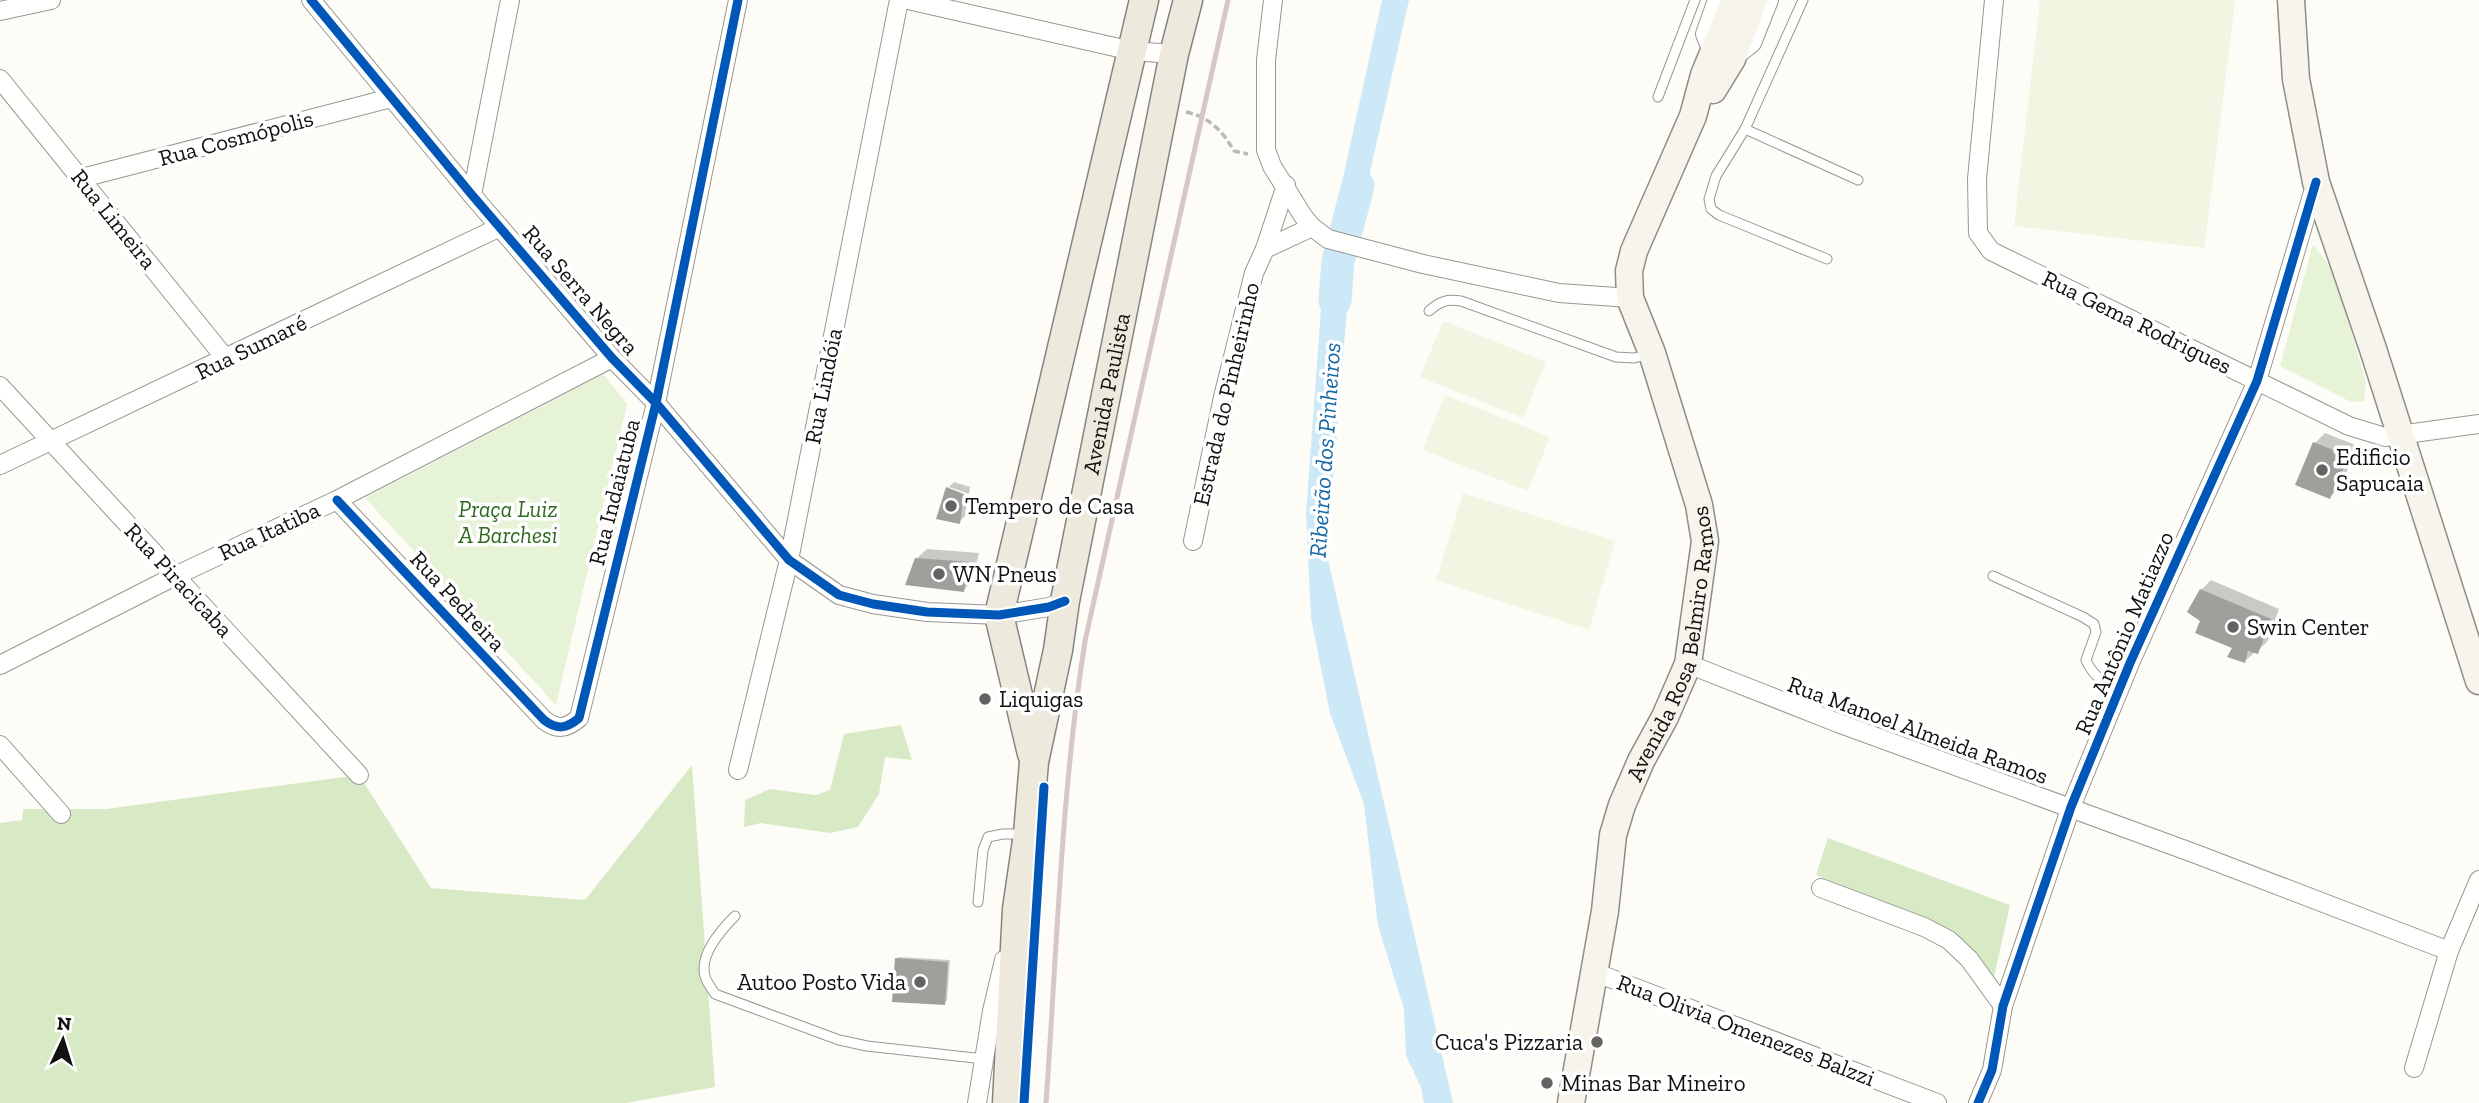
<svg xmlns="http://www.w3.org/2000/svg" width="2479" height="1103" font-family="'Zilla Slab',serif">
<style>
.green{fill:#e7f3d7}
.forest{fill:#d8eac5}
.pitch{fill:#f0f6e1}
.water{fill:#cde8f7}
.shadow{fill:#0003}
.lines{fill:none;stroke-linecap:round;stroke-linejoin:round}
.river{stroke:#cde8f7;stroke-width:33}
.building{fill:#a19f9c}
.lane-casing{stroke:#979795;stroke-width:11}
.street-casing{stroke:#979795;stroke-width:20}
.secondary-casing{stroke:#8e8d8b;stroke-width:29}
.primary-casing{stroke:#858482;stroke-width:31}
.path{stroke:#b9b9b8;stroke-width:3.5;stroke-dasharray:7 3.5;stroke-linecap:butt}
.lane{stroke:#fffffe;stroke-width:9}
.street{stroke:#fffffe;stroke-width:18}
.secondary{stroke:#f6f4eb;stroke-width:26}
.primary{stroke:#ede9dc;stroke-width:28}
.rail{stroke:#d9c6c7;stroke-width:5}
.cycleway-casing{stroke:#fff;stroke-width:13}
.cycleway{stroke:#0057b8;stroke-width:9}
.poi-dot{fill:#646362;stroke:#fff;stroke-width:2.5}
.labels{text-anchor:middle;stroke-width:7;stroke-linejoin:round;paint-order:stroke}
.street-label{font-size:23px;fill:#111;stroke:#fff}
.poi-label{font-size:23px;fill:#111;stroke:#fff;text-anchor:start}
.park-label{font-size:23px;font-style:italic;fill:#2f6b1f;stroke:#fff}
.water-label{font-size:24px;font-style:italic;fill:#1768a6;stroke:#fff}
</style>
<rect width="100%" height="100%" fill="#fdfcf7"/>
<g class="green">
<path d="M2313,244L2334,272L2366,383L2364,401L2351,402L2280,366Z"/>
<path d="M603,374L627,404L556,705L365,498Z"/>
</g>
<g class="forest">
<path d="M901,725L912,760L885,757L879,794L858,827L830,833L761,823L744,827L745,800L770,789L816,795L830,790L844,734Z"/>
<path d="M692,765L715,1087L626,1103H0V823L22,820L23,809H106L359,775L431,888L585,900Z"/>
<path d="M1828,838L2010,905L1994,977L1956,933L1816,875Z"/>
</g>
<g class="pitch">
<path d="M2040,0H2235L2204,248L2014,226Z"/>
<path d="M1443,321L1546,362L1523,418L1420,377Z"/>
<path d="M1445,395L1550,437L1528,491L1423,450Z"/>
<path d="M1463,493L1615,541L1589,630L1436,580Z"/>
</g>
<g class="water">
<path d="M1382,0H1409L1356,234L1334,219Z"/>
<path d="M1325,255L1351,259L1327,555L1453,1103H1424L1421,1087L1406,1056L1404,1009L1378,926L1364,804L1330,713L1311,618L1306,514Z"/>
</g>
<g class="shadow">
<path d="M2325,433L2358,446L2340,487L2330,497L2315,443Z"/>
<path d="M954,482L970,487L969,494L949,487Z"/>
<path d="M949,487V490L968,497L965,516L959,522L948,488Z"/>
<path d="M927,549L979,553L973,580L963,590L916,559Z"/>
<path d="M2211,580L2279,609L2267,642L2245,661L2235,647L2202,621L2201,590Z"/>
<path d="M899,957L950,960L947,1000L945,1003L896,959Z"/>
</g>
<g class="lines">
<path class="river" d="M1335,300L1338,261L1358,186"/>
</g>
<g class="building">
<path d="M2313,442L2349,456L2330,499L2295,485Z"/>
<path d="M946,487L964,494L960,524L936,519Z"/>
<path d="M915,558L970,562L964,592L905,585Z"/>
<path d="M2200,589L2271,619L2258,654L2248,651L2245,663L2227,657L2232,648L2195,633L2200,621L2187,612Z"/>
<path d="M895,958L948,962L945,1005L892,1002Z"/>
</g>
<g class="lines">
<g class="lane-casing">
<g id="lane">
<path d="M1803,0L1745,129L1716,176L1709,199L1711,209L1719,215L1827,259"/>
<path d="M1658,97L1695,0"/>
<path d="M1745,129L1858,180"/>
<path d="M1429,311C1440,301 1447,299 1461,301L1616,357L1634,358L1650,354"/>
<path d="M1993,576L2083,617L2094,624L2096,632L2086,660C2092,675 2106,684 2118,693"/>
<path d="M978,902L983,850L988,837L1003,834H1026"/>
<path d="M735,916C721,930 697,957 706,979C708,984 712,989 715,994L839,1040L867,1046L984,1059"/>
</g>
</g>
<g class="street-casing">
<g id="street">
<path d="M311,0L472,195L612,358L656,403L789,560L839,595L873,604L927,612L999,615L1049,607L1065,601"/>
<path d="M908,0L1132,51L1174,54"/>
<path d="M1273,0L1266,60V150L1272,166L1303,216L1312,227L1328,239L1423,264L1559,293L1630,298"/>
<path d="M1717,0L1705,34L1713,54L1732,59L1752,43L1769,0"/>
<path d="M1994,0L1977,179L1978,233L1991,251L2349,426L2385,437L2479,424"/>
<path d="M0,11L51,0"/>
<path d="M0,79L226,359"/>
<path d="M82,178L391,98"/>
<path d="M472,195L510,0"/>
<path d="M1265,249L1286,185"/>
<path d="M0,386L359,775"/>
<path d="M0,465L500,227"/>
<path d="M337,500L544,720C557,730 566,729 579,718L656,403L738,0"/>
<path d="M1193,541L1223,397L1254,273L1265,249L1312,227"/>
<path d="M1688,664L1838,723L2196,854L2449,951"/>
<path d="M0,665L175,576L337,500L612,358"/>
<path d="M0,745L61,814"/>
<path d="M738,770L789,560L899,0"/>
<path d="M1821,888L1924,927L1949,940L1969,959L2003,1006"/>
<path d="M1594,972L1937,1103"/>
<path d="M2414,1068L2449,951L2479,880"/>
<path d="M977,1103L992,1011L1004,960"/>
<path d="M1978,1103L1992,1070L2003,1006L2071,807L2130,663L2257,381L2316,182"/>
</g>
</g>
<g class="secondary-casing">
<g id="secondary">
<path d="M2291,0L2296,79L2316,182L2373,349L2479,681"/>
<path d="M1713,90L1732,59L1754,0"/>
<path id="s1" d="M1571,1103L1605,911L1613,835L1622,805L1641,761L1665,717L1688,664L1705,541L1699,505L1652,353L1630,298L1629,271L1634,251L1693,116L1704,75L1735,0"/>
</g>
</g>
<g class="primary-casing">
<g id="primary">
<path d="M1032,754L999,615L1144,0"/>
<path id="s2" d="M1007,1103L1017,909L1028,834L1034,762L1058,650L1065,601L1174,54L1188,0"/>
</g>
</g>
<path class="path" d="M1186,112C1209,117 1223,131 1234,151L1248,154"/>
<use href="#lane" class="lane"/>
<use href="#street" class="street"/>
<use href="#secondary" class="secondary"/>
<use href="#primary" class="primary"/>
<path class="rail" d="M1046,1103C1057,949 1061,794 1085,641L1228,0"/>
<g class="cycleway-casing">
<g id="cycleway">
<path d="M311,0L472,195L612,358L656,403L789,560L839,595L873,604L927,612L999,615L1049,607L1065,601"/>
<path d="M337,500L544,720C557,730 566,729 579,718L656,403L738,0"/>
<path d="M1024,1103L1044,787"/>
<path d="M1978,1103L1992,1070L2003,1006L2071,807L2130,663L2257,381L2316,182"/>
</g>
</g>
<use href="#cycleway" class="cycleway"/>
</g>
<g class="poi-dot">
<circle cx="2322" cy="470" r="7"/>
<circle cx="951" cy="506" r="7"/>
<circle cx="939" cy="574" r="7"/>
<circle cx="2233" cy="627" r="7"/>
<circle cx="985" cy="699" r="7"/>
<circle cx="920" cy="982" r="7"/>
<circle cx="1597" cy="1042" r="7"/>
<circle cx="1547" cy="1083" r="7"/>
</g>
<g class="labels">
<g class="street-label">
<text transform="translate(236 138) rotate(-15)" y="8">Rua Cosmópolis</text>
<text transform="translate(114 219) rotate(51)" y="8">Rua Limeira</text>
<text transform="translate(581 290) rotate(49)" y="8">Rua Serra Negra</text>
<text transform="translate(2137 322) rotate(26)" y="8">Rua Gema Rodrigues</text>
<text transform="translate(251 347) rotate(-26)" y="8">Rua Sumaré</text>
<text transform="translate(823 386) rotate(-79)" y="8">Rua Lindóia</text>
<text dy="8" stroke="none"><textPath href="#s2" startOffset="718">Avenida Paulista</textPath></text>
<text transform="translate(1226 394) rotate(-77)" y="8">Estrada do Pinheirinho</text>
<text transform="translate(614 492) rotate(-76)" y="8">Rua Indaiatuba</text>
<text transform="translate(269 531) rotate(-25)" y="8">Rua Itatiba</text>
<text transform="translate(179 580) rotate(47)" y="8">Rua Piracicaba</text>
<text transform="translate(458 601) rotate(47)" y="8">Rua Pedreira</text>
<text transform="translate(2124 633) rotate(-67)" y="8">Rua Antônio Matiazzo</text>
<text dy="8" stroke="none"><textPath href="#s1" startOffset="474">Avenida Rosa Belmiro Ramos</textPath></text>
<text transform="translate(1918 730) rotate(20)" y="8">Rua Manoel Almeida Ramos</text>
<text transform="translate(1746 1030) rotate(21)" y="8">Rua Olivia Omenezes Balzzi</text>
</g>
<g class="poi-label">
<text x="2336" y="465">Edificio<tspan x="2336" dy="26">Sapucaia</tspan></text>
<text x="965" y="514">Tempero de Casa</text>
<text x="953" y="582">WN Pneus</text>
<text x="2247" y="635">Swin Center</text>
<text x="999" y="707">Liquigas</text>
<text x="906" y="990" text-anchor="end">Autoo Posto Vida</text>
<text x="1583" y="1050" text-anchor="end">Cuca's Pizzaria</text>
<text x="1561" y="1091">Minas Bar Mineiro</text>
</g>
<g class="park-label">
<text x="508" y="517">Praça Luiz<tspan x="508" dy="26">A Barchesi</tspan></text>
</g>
<g class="water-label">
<text transform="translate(1325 450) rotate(-86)" y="8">Ribeirão dos Pinheiros</text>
</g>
</g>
<g transform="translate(63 1040) rotate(4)" stroke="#ffffff" stroke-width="5" paint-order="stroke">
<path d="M0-5L12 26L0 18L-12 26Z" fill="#111111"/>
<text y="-10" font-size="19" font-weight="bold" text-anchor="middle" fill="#111111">N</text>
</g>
</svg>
